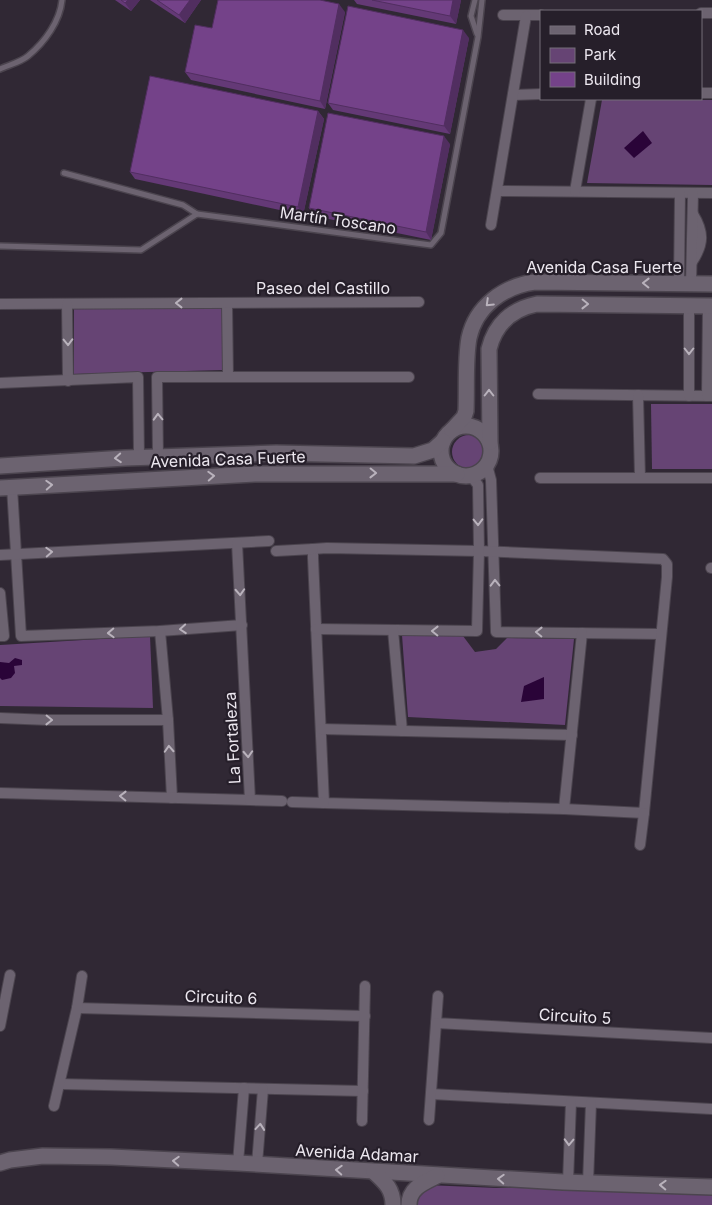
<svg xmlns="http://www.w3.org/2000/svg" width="712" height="1205" font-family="Inter,sans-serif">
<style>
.green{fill:#664474}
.water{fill:#2a0438}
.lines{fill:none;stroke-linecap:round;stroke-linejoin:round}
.lane-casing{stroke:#4b444e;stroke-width:8}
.street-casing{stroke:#4b444e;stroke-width:12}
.secondary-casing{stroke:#4b444e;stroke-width:18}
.lane{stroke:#6c6370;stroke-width:5}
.street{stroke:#6c6370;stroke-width:10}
.secondary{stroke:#6c6370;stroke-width:15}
.wall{fill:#643976}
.shaded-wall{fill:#512e60}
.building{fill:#744289;stroke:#512e60}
.oneway{stroke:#b9b2bc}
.labels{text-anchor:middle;stroke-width:4.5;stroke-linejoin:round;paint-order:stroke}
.street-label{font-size:16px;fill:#ece7ef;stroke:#261f2a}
</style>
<rect width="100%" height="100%" fill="#302834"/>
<g class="green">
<path d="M602,100H712V185L587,183Z"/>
<path d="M222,306L223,370L74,374V308Z"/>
<path d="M651,404H712V469H652Z"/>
<circle cx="469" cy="452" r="17"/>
<path d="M402,635L463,636L475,652L496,649L507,638L574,639L565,725L408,717Z"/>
<path d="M150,636L153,708L0,706V645Z"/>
<path d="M426,1185L497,1188L544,1187L712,1194V1205H414L415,1196Z"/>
</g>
<g class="water">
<path d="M643,131L652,143L634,158L624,148Z"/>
<path d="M15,658L22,660V665L14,666L15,673L11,678L2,680L0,678V662L9,663Z"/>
<path d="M544,677V699L521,702L524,686Z"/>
</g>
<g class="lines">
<g class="lane-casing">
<g id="lane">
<path d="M475,0L471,16L477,34"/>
<path d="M0,69C9,65 21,62 28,56C45,42 60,21 62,0"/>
<path d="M64,173L183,205L197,214"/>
<path d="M0,246L141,250L197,214L431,245L441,233L478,37L482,0"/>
</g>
</g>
<g class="street-casing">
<g id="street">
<path d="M701,13H712"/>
<path d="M503,15H541"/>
<path d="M701,93H712"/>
<path d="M513,95L541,94"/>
<path d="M497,191L712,193"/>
<path d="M575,191L591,99"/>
<path d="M491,225L526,16"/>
<path d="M692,262C704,244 704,232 693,214"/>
<path d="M679,283L680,193"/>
<path d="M691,284L693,193"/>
<path d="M227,303L228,377"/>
<path d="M0,304L419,302"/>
<path d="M67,304L68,381"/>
<path d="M0,383L138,377L139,457"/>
<path d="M538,394L712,396"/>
<path d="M638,395L640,478"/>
<path d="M689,396V305"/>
<path d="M707,396L708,305"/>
<path d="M158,457L157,377H409"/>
<path d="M487,465L491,480L496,632L661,634"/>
<path d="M540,478H712"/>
<path d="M12,487L21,636L160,631L242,625"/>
<path d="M327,548L479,551L663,559L667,564V577L644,813L564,809L324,803L313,558V549Z"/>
<path d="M276,551L313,549"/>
<path d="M0,555L269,541"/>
<path d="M711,568H712"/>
<path d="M0,593L4,636H0"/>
<path d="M316,629L477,631L479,551L478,485L471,476"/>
<path d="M393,630L402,731"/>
<path d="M160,631L168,720L172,798"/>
<path d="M0,718L49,720H168"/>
<path d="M321,729L572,735"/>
<path d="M0,793L250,800L237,543"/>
<path d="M250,800L282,801"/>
<path d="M292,802L324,803"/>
<path d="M564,809L582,633"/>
<path d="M640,845L644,813"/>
<path d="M438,996L436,1023L712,1038"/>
<path d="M77,1008L365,1016"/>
<path d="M0,1026L10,975"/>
<path d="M60,1084L363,1091"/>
<path d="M431,1094L712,1109"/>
<path d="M54,1106L77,1008L82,976"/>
<path d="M429,1120L436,1023"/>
<path d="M362,1121L365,986"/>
<path d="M238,1163L244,1088"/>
<path d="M257,1164L263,1089"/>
<path d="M568,1182L571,1102"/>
<path d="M588,1183L591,1103"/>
</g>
</g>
<g class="secondary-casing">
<g id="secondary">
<circle cx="466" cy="451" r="25"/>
<path d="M452,430L464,417L466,411C467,388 465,360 469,338C476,306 504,286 535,282L712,284"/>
<path d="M490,442L489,349C495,324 512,309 537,304L712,306"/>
<path d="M0,466L125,458L276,453L414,456L433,450L443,441"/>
<path d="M0,488L255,474H457"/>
<path d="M0,1163L10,1160L43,1156L111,1157L238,1163L563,1182L712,1187"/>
<path d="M374,1172C385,1182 393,1189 393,1205"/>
<path d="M409,1205C409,1188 423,1183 437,1176"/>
</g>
</g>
<use href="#lane" class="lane"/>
<use href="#street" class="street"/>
<use href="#secondary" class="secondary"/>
</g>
<g class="wall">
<path d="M115,0H140L131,11Z"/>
<path d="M150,0H201L185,23Z"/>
<path d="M354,0H461L456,24L357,4Z"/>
<path d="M345,12L325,109L191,80L185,72L212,28Z"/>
<path d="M469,38L450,134L333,110L328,103Z"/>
<path d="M318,111L324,119L303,215L135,179L130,172Z"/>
<path d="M450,144L431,240L314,216L309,208Z"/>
</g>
<g class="shaded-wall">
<path d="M128,0H140L131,11L125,3Z"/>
<path d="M190,0H201L185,23L179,15Z"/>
<path d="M453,0H461L456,24L450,16Z"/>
<path d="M339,4L345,12L325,109L320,101Z"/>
<path d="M463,30L469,38L450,134L444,126Z"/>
<path d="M318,111L324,119L303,215L298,207Z"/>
<path d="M444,136L450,144L431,240L426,232Z"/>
</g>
<g class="building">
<path d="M121,0H128L125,3Z"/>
<path d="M157,0H190L179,15Z"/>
<path d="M218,0H320L339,4L320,101L185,72L195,25L212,28Z"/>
<path d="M372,0H453L450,16Z"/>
<path d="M348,6L463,30L444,126L328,103Z"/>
<path d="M150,76L318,111L298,207L130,172Z"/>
<path d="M328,113L444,136L426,232L309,208Z"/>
</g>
<defs><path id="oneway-chevron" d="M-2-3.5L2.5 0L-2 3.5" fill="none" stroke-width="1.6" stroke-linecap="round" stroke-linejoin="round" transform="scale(1.25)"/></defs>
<g class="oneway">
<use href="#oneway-chevron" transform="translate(646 283) rotate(-179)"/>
<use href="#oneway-chevron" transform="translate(179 303) rotate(180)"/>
<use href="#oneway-chevron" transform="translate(489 303) rotate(136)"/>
<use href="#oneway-chevron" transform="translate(585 304) rotate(1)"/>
<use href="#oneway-chevron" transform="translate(68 342) rotate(89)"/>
<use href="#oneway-chevron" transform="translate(689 351) rotate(90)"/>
<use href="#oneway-chevron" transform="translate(489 393) rotate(-90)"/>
<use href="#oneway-chevron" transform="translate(158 417) rotate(-92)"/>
<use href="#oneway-chevron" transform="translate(118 458) rotate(176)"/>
<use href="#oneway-chevron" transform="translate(373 473) rotate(1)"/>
<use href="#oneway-chevron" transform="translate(211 476) rotate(-3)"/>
<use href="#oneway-chevron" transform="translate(49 485) rotate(-3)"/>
<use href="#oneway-chevron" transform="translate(478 522) rotate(89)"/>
<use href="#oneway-chevron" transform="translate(49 552) rotate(-3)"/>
<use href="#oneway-chevron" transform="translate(495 583) rotate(-91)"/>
<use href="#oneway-chevron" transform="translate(240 592) rotate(87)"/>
<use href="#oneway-chevron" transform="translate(183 629) rotate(176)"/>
<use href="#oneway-chevron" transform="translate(435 631) rotate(-179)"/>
<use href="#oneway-chevron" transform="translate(539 632) rotate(-179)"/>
<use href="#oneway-chevron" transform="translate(111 633) rotate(178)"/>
<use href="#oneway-chevron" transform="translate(49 720) rotate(1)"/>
<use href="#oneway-chevron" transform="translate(169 749) rotate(-93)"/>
<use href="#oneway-chevron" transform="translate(248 754) rotate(87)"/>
<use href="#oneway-chevron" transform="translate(123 796) rotate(-179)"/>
<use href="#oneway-chevron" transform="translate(260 1127) rotate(-85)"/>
<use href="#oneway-chevron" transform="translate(569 1142) rotate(92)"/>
<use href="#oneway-chevron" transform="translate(176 1161) rotate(-177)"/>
<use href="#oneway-chevron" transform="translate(339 1170) rotate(-177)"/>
<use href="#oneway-chevron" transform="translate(501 1179) rotate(-177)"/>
<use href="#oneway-chevron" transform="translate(663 1185) rotate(-178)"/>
</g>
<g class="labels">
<g class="street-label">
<text transform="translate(338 220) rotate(8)" y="6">Martín Toscano</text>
<text x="604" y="273">Avenida Casa Fuerte</text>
<text x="323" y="294">Paseo del Castillo</text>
<text transform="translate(228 459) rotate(-2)" y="6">Avenida Casa Fuerte</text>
<text transform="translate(232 738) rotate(-93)" y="6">La Fortaleza</text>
<text transform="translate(221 997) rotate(2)" y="6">Circuito 6</text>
<text transform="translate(575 1016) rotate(3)" y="6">Circuito 5</text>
<text transform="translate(357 1153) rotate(3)" y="6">Avenida Adamar</text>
</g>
</g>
<rect x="540" y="10" width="162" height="90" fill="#261f2a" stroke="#756f79"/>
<rect x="550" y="26" width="25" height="8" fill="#6c6370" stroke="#756f79"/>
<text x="584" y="35" font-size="15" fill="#ece7ef">Road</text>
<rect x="550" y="48" width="25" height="15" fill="#664474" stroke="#756f79"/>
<text x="584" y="60" font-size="15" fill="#ece7ef">Park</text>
<rect x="550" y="72" width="25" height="15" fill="#744289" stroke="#756f79"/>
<text x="584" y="85" font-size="15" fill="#ece7ef">Building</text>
</svg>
